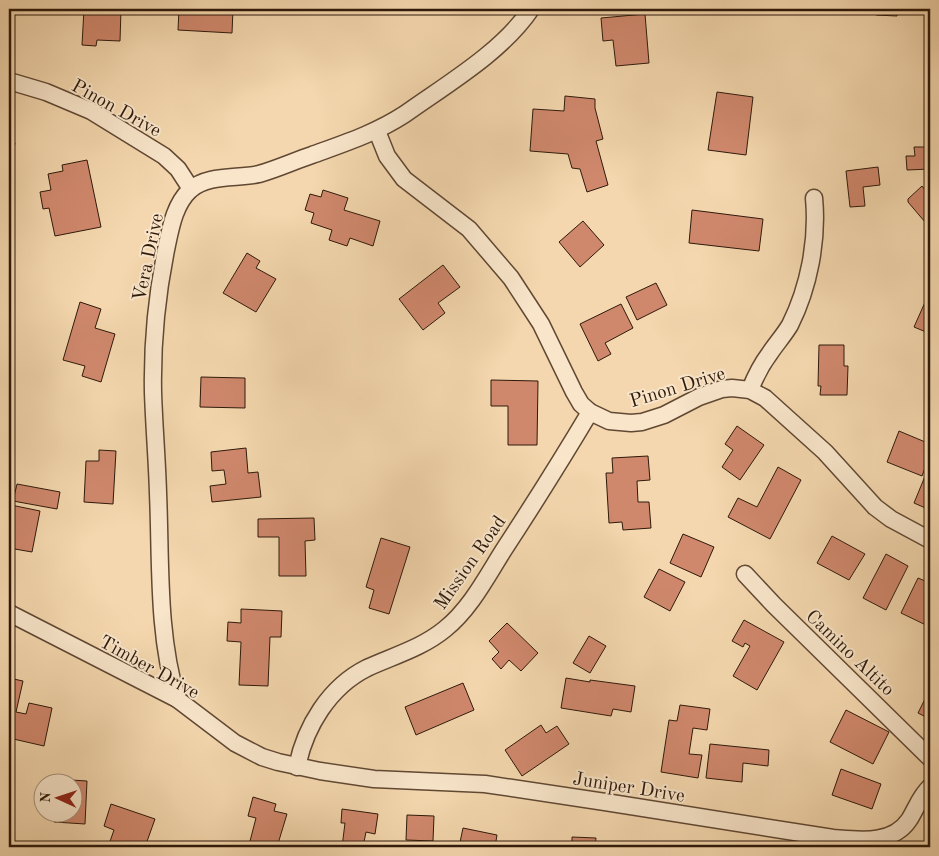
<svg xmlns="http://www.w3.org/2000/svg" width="939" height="856" font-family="'Old Standard TT',serif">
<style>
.building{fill:#d0886d;stroke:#2e190a}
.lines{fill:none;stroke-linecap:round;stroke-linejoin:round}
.street-casing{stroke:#604833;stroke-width:19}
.street{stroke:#f8e5ca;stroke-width:16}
.labels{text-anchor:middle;stroke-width:4;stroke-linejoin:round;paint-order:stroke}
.street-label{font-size:19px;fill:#2e190a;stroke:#f8e5ca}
</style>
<rect width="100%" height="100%" fill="#f4d7ae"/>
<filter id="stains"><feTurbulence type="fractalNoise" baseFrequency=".004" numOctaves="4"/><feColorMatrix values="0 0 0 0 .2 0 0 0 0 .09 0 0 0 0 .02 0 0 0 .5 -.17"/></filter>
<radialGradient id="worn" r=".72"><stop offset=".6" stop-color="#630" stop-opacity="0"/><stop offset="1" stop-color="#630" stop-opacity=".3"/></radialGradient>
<g class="building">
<path d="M84,9H121L120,41L97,40L96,46L82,45Z"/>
<path d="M179,9H233L232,33L178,30Z"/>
<path d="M877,9H897V16L876,15Z"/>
<path d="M645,14L649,63L616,66L613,40L603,41L601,18Z"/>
<path d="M717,92L753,97L746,155L708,150Z"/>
<path d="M565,96L595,99V108L603,139L596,141L608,185L587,192L580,169L572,168L568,154L530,151L533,109L564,111Z"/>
<path d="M9,142L15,143L9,173Z"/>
<path d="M914,147H930V169L907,170L906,156H915Z"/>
<path d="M87,160L101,227L55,236L49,208L43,209L40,192L51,190L48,174L63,171L62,165Z"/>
<path d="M878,167L880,185L863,187L865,206L850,207L846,171Z"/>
<path d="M922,186L930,196V218L925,222L908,202V199Z"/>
<path d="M323,190L348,198L344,210L380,221L373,246L350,238L347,246L329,240L332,230L311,223L314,213L305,210L310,194L321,197Z"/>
<path d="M692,210L763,219L759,251L689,243Z"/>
<path d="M583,221L604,245L580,267L559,242Z"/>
<path d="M247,253L260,261L256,268L276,279L256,312L223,293Z"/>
<path d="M443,265L460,287L438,303L445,313L423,330L399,299Z"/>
<path d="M656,283L667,305L637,320L626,297Z"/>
<path d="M930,291V326L926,332L914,327Z"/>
<path d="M80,302L101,309L95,328L115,334L101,382L82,376L85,366L63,360Z"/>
<path d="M621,304L633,328L605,343L611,354L598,361L580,324Z"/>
<path d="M819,345H844V366H848L847,395H820L821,386H818Z"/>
<path d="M201,377L245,378V408L200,407Z"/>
<path d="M491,380L538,381L537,445H508V406H491Z"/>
<path d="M737,426L764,445L740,480L722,467L733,450L725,444Z"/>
<path d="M899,431L930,444V455L922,476L887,462Z"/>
<path d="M246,448L248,473L258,472L261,497L212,502L210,486L226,484L224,470L212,471L211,452Z"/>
<path d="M99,450L116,451L113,504L84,502L86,461H99Z"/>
<path d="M648,456L650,480L637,481L638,502H649L651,528L623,530L622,522L609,523L606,473H613L612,458Z"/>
<path d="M778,467L801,480L770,539L728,517L738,498L757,507Z"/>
<path d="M928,469L930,470V510L914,503Z"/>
<path d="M17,484L60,492L57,509L13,501Z"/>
<path d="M11,505L40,511L32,552L9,548V515Z"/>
<path d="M314,518L315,540L305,541L306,576H279V537H258V519Z"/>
<path d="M683,534L714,547L701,577L670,563Z"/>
<path d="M832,536L865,554L849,580L817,563Z"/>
<path d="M381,538L410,547L389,614L369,608L374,590L366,587Z"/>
<path d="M886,554L908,566L886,610L863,598Z"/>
<path d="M659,569L685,582L670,611L644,597Z"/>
<path d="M918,578L930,583V627L901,613Z"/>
<path d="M241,609L282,611L281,637H270L268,686L239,685L241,642L227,641L228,622L241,623Z"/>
<path d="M744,620L784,642L757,690L733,676L750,646L745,643L743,647L732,641Z"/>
<path d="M507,623L538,653L521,671L509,660L501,669L492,659L499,652L489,641Z"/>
<path d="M589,636L606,646L590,673L573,663Z"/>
<path d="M9,678L23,681L16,712L26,714L29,703L52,708L44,746L9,738Z"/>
<path d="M566,678L590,682V680L635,686L631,712L613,709L611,716L561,708Z"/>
<path d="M463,683L474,710L416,735L405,707Z"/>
<path d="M930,689V719L918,713Z"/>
<path d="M680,705L710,709L707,730L693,728L689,754L702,755L698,778L661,772L669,720L677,721Z"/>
<path d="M846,710L889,732L873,764L830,742Z"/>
<path d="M541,725L546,733L557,726L569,744L522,776L505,750Z"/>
<path d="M710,744L769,750L768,766L743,763L742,782L706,778Z"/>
<path d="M841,769L881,784L872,809L832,795Z"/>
<path d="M56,779L87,781L85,824L54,822V814H72V784H56Z"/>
<path d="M253,797L276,804L274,811L287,814L277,847H258L249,845L256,818L248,816Z"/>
<path d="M111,804L155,819L145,847H108L114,830L104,826Z"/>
<path d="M342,809L378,814L375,834L366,832L363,847H342L345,823H341Z"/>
<path d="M407,815L434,816L433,841L406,840Z"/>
<path d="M463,828L497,835L495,847H459Z"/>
<path d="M572,837L596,838L595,847H572Z"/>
</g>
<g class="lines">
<g class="street-casing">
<g id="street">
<path d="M9,81L46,92L91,111L164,156L178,169L191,189"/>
<path d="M377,131L387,156L404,179L469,229L511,278L541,324L574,392L581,404L590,412L609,421L631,423L642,422L664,415L699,397L722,389L732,388L750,390L765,398L825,452L875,507L891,519L930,540"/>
<path d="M750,390C755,377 761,365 770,353C776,344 784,335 790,325C809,287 818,240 814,198"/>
<path d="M745,574L774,605L930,758"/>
<path d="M9,613L177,699L235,743L262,757L278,762L320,771L374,779L485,784L605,802L833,838C859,840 892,845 909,820C916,809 920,796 930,787"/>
<path d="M177,699C157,633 161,562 158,493C157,459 154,425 153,392C152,342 157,293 167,245C171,226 175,204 190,190C208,174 237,179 259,174C277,169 294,161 312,155C345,143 376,133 405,114C447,84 502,52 531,9"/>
<path d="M297,767C305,727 329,687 367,668C393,656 422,648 445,629C470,609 486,578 503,551C533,505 562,459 590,412"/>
</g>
</g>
<use href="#street" class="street"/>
</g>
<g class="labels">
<g class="street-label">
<text transform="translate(117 107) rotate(29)" y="7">Pinon Drive</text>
<text transform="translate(147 257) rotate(-78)" y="7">Vera Drive</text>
<text transform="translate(677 386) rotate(-17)" y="7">Pinon Drive</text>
<text transform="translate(469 562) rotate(-55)" y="7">Mission Road</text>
<text transform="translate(851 652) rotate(44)" y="7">Camino Altito</text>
<text transform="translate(150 666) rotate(29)" y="7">Timber Drive</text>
<text transform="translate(629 786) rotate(9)" y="7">Juniper Drive</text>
</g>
</g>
<rect width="939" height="856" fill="none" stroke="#f4d7ae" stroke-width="30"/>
<rect x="10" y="10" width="919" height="836" fill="none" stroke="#2e190a" stroke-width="2.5"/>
<rect x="15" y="15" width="909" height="826" fill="none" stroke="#2e190a"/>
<g transform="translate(58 798) rotate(273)"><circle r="24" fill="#f8e5ca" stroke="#a7937d"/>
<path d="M0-4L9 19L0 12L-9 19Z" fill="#8f2418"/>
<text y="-8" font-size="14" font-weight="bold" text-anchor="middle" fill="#2e190a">N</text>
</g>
<rect width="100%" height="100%" filter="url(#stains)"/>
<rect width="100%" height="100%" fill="url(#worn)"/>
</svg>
